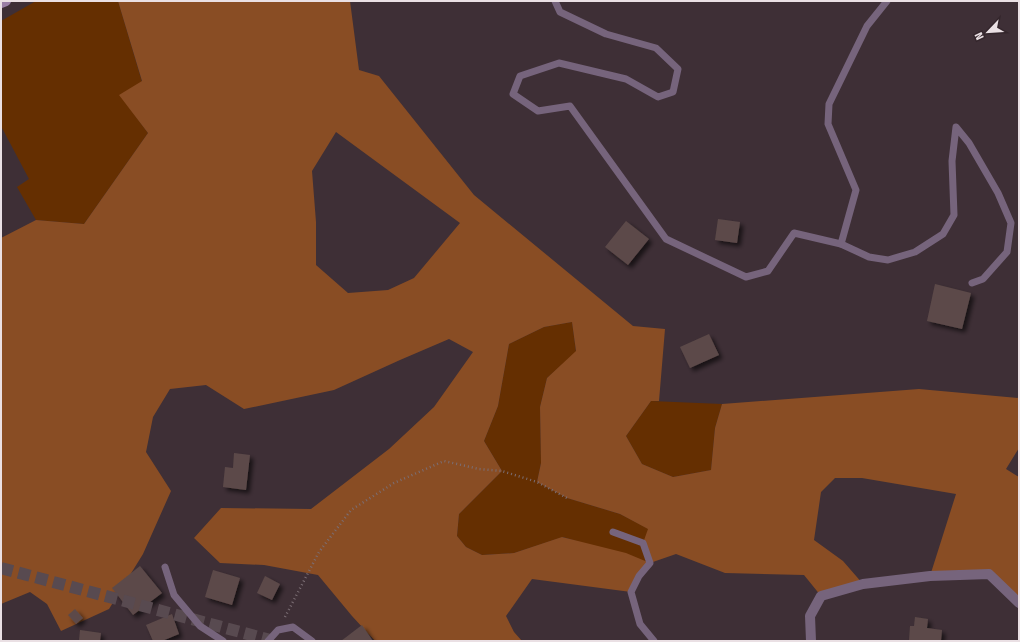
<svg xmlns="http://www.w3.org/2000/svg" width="1020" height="642" font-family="'Fira Sans Condensed',sans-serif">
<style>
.green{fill:#652f01}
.forest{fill:#894d24;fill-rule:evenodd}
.building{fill:#5c4a49;filter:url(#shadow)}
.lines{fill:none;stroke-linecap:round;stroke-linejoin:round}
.highway-tunnel{stroke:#584a50;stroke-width:12;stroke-dasharray:12 6;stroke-linecap:butt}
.path{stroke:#7b6e74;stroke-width:2.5;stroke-dasharray:1 3;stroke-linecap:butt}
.lane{stroke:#76647c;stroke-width:7}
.street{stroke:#76647c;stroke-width:10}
.secondary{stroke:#9a7ea5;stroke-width:10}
</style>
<defs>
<filter id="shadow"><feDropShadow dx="3.5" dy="3.5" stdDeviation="2" flood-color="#0009"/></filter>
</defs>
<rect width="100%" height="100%" fill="#3e2f36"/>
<g class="green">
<path d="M36,1H118L142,82L120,95L148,133L84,224L36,220L17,187L29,179L1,126V21Z"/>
<path d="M572,322L576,352L547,378L540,407L541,463L537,482L567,498L620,514L649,529L650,563L563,537L514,553L482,555L466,547L457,536L459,514L502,471L484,441L498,406L509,344L544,327Z"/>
<path d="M651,401L722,404L715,428L711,470L673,477L642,464L626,436Z"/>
</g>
<path class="forest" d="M118,1H350L359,70L379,76L474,195L633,326L665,329L659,401H651L626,436L642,464L673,477L711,470L715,428L722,404L919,389L1019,398V448L1006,469L1019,477V603L989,574L930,576L956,494L862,478H835L821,492L814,540L843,561L863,584L821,596L804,575L725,573L676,554L650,563L631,592L532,579L506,616L514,632L522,641H375L352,616L318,575L264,565L220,563L194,538L221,508L311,509L389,449L434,407L473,352L449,339L400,360L334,390L244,409L206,385L170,389L153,417L146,452L171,491L143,554L109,609L61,631L47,604L30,592L1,604V238L36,220L84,224L148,133L119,95L142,81ZM336,132L460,223L414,278L388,290L348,293L316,265V222L312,171ZM572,322L576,351L547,378L540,407L541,463L537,482L567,498L620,514L648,529L643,543L650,563L626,553L562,537L514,553L482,555L466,547L457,536L459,514L502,471L484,441L498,406L509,344L544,327Z"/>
<g class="building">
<path d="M718,219L740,222L737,243L715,240Z"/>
<path d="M626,221L649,239L628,265L605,247Z"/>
<path d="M935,284L971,293L962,329L927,321Z"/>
<path d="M709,334L719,355L690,368L680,347Z"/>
<path d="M234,453L250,455L246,490L223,487L225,467L233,468Z"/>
<path d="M140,566L162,593L133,615L112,588Z"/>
<path d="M213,570L240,578L232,605L205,597Z"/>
<path d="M265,576L280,584L272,600L257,593Z"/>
<path d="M75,609L83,618L76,624L68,615Z"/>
<path d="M172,614L179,634L162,641H153L146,625Z"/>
<path d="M915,617L928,619L927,628L942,630L941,641H909L910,626H914Z"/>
<path d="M362,625L373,641H341Z"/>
<path d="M80,630L101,633L100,641H79Z"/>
</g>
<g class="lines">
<path class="highway-tunnel" d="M1,568L274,641"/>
<path class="path" d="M285,617L319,552L351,510L394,483L444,461L479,469L502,471L537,482L567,498"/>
<g class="lane">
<path d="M555,1L560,12L606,34L656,48L678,69L673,92L658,97L626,79L559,63L520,76L513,94L538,111L570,106L666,239L746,277L768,271L794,233L841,244L856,190L828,124L829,104L867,26L887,1"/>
<path d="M841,244L869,257L888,260L915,252L943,234L954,215L952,161L956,127L969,143L998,193L1011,223L1007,252L983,279L972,283"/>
<path d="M613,532L643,543L650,563L639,576L631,592L640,624L654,641"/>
<path d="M165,567L174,595L200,626L223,641"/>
<path d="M268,641L278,630L293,627L312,641"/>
</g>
<path class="street" d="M811,641L810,616L821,596L863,584L930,576L989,574L1019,603"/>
<path class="secondary" d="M1,3L6,1"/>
</g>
<rect width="1020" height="642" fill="none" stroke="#eae0e4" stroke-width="4"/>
<g transform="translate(988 32) rotate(245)" stroke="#34262c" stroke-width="3" paint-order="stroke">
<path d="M0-3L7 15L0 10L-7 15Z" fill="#eae0e4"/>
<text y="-6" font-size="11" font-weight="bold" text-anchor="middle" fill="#eae0e4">N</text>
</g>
</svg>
